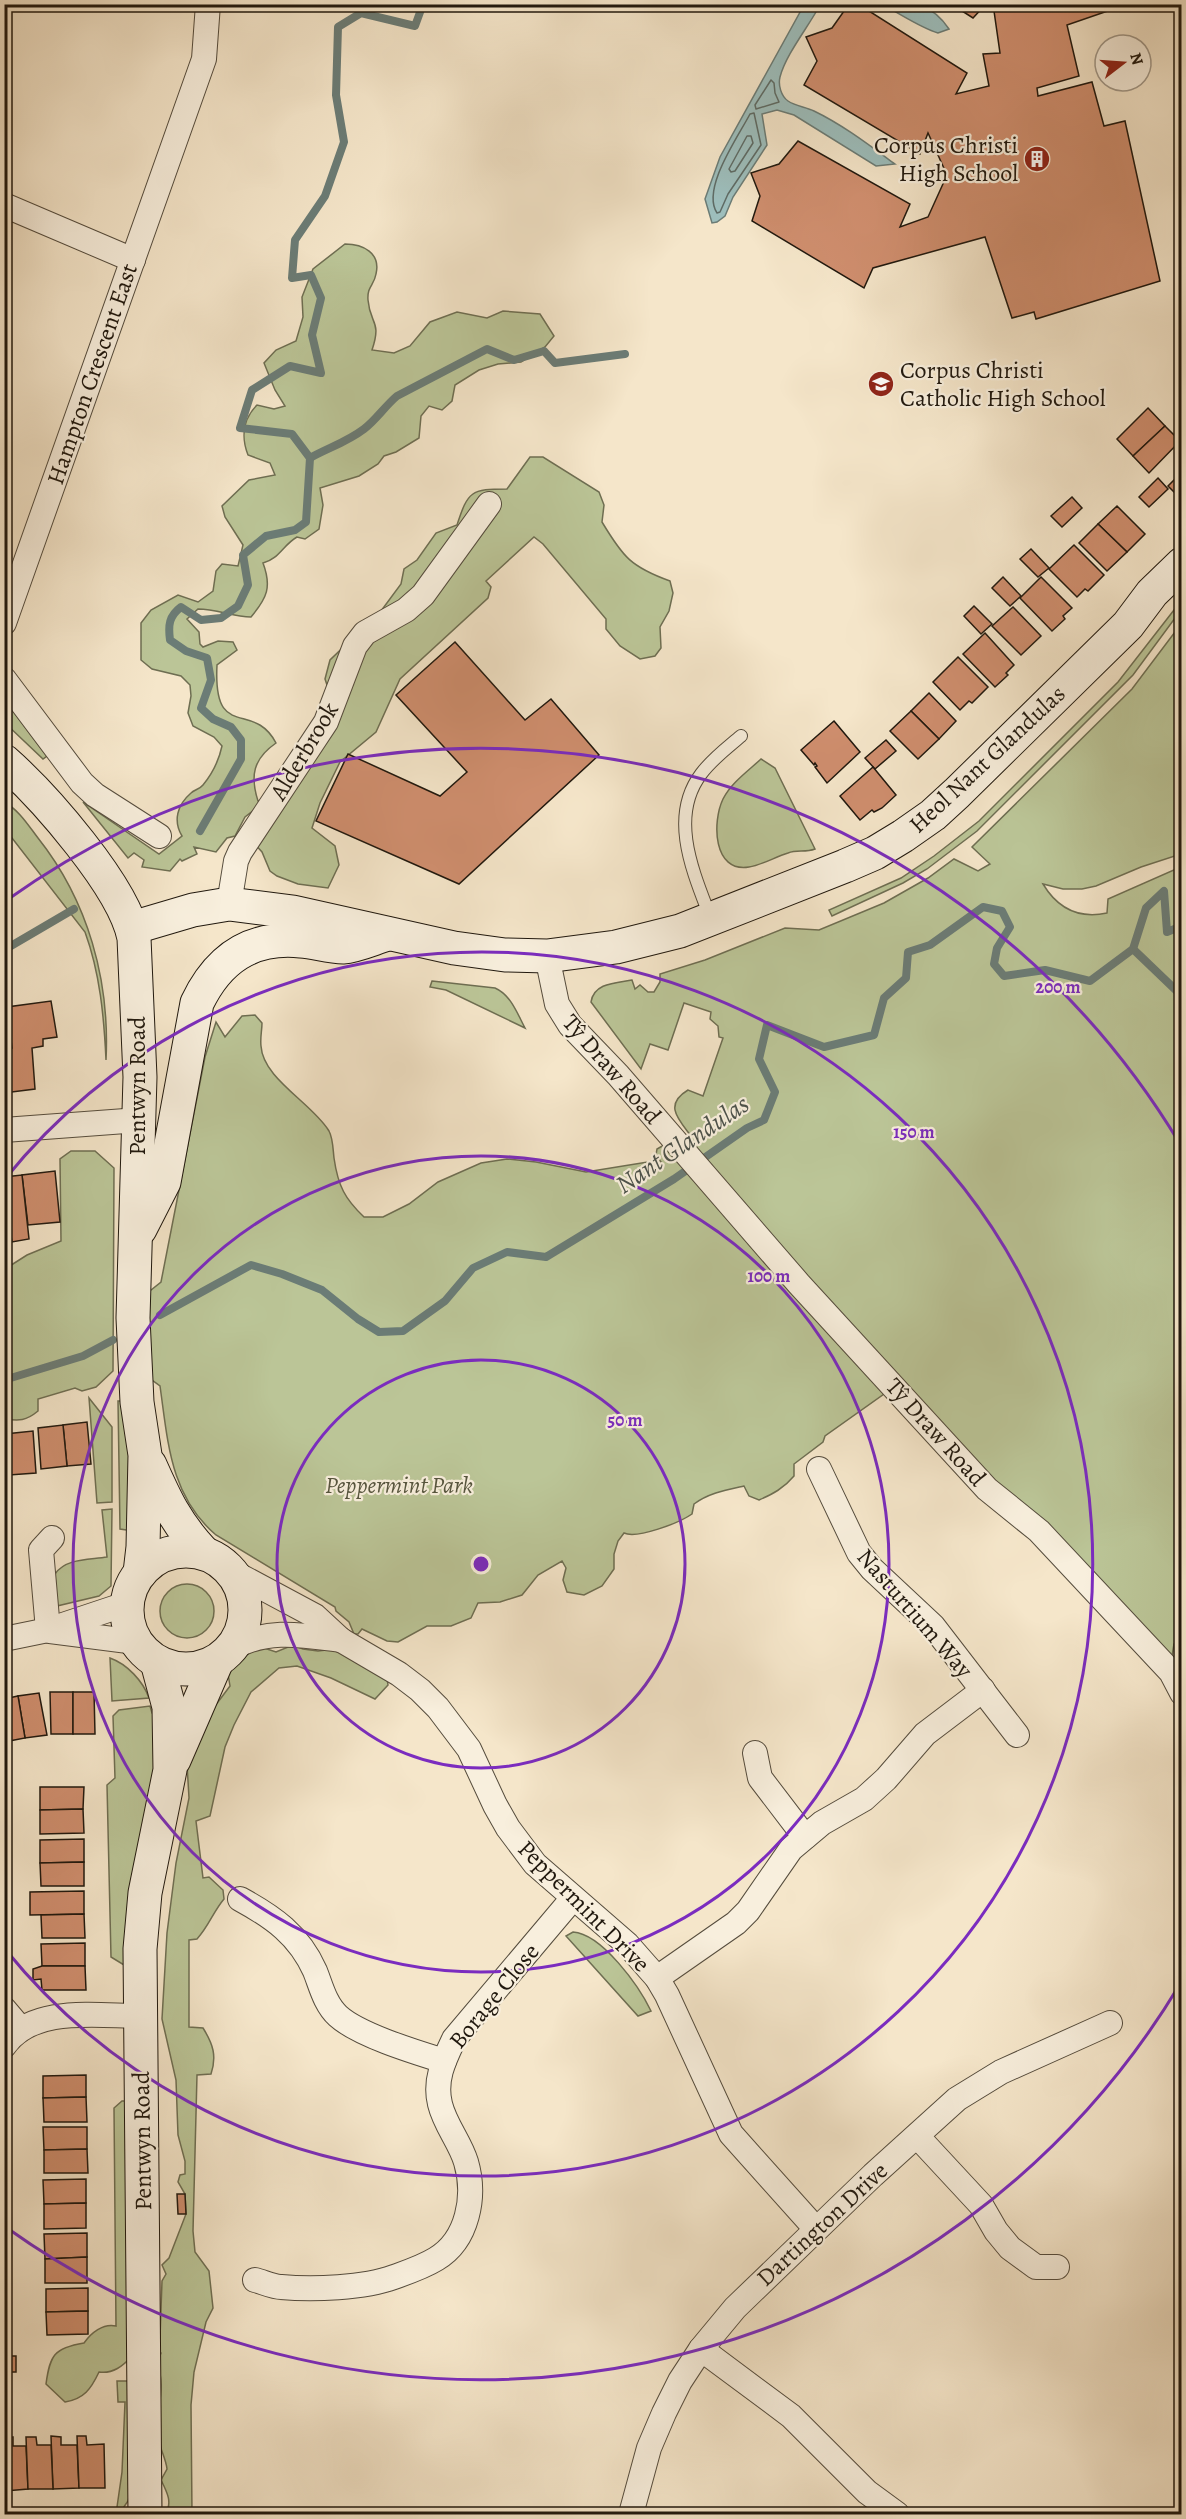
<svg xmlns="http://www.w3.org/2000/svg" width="1186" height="2519" font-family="Alegreya,serif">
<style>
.green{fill:#bbc597;stroke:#6e6e52;stroke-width:1.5}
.water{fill:#9dbebc;stroke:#6b7c76;stroke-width:1.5}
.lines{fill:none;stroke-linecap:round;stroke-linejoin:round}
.shore{stroke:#5e6b65;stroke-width:1.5}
.stream{stroke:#6b7c76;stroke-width:8}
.building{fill:#cf8e6e;stroke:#20180e;stroke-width:1.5}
.lane-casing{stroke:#554c3d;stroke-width:14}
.street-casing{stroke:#554c3d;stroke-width:26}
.secondary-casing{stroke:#20180e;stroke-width:35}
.lane{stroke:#f8efdd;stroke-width:12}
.street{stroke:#f8efdd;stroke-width:24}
.secondary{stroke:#f8efdd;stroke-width:33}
.ring{fill:none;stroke:#7b2cbf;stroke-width:3}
.labels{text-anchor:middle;stroke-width:4.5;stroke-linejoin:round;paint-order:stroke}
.poi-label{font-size:24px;fill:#20180e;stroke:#f8efdd;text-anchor:end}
.street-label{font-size:24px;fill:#20180e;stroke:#f8efdd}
.park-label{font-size:24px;font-style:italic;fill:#56553e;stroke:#f8efdd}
.water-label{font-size:26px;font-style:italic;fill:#4c524b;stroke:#f8efdd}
.centre{fill:#7b2cbf;stroke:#f8efdd;stroke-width:3}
.ring-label{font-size:18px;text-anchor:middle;font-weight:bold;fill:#7b2cbf;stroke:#f8efdd;stroke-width:4.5;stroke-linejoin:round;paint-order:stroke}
</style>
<rect width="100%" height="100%" fill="#f5e6ca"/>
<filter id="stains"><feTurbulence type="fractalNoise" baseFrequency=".00333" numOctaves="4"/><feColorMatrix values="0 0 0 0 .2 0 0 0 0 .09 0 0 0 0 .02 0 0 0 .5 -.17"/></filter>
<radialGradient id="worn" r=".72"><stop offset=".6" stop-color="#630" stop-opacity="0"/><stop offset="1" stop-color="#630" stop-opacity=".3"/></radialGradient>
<g class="green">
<path d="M345,244C363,244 381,253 376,274C374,286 367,286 368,300C370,325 382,320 372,350L394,353L410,346L430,322L457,312L487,318L503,311L540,314L554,336L545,347L521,362L498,364L479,370L455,385L452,401L442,410L429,406L421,416L419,438L396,452L384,456L378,464L359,476L320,488L323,505L319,529L305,539L297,537C283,545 279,559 263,563C272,587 267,598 251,617C233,617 217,609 198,609L187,619L199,632L200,644L203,647L218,641L233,642L237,650L217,665C213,743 253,699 276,743C253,759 250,776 258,801L271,799L293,767L329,691L325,679L330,660L381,611L401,584L404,569L417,560L436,533L457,525C468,491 471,489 507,489L530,457H543L599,492L604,505L602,522C623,557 631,567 670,581L673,593L669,611L660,627L661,648L655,656L640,659L620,646L606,629V619L543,544L534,537L486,581L491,587L488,598L400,679L376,732L340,762L320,803L312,828L335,846L339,865L328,888L298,884L277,876L270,871L262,852L245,833L254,810L245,817L235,836L227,838L216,852L194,847L197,854L182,861L180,859L170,871L142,867L144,860L134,853L128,858L83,802L159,854L182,836C173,821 177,805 191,793C194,790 200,789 203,785C212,774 219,760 222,746L214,737L193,726L188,713L191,696L190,685L181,676L152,669L141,660V623L151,610L178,595L198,602L213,591L216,571L222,564L238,566L243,545L225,517L222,506L249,480L275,475L270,463L248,455C241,437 243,419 257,405L274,409L285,406L275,390L264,363L276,350L296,341L303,317L302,297L313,269Z"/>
<path d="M1181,601V610L1133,675L977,831L927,869L903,883L832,916L829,910L901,878L934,856L979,821L1118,682Z"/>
<path d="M1181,624V854L1141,867L1096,886L1082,889H1063L1043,884C1058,909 1079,919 1107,913L1108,899L1176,869L1181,870L1182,1640L1174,1644L1170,1668L887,1392L825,1436L823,1442L794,1464V1476C784,1488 773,1494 759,1500L749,1496L744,1486C726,1490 709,1493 694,1504L692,1514C679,1523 637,1539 624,1533L618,1541L614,1554V1569L602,1586L584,1595L567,1592L563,1580L566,1568L562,1561L538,1575L522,1595L500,1602L478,1603L471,1618L451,1626H427L398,1642L387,1641L362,1629L358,1634H354L349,1622L336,1611L335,1607L216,1535C170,1496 168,1442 160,1386L152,1380L147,1347L150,1337L142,1328L141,1298L161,1282L205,1057L216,1022L225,1037L242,1016L255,1015L262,1023C262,1030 260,1038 261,1046C263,1079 312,1103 329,1131C333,1138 333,1150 334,1158C338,1186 345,1199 364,1217H383L409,1204L438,1182L481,1163L507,1159L536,1162L586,1172L654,1161L661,1162L656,1155L657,1149L664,1145L685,1144L691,1136C679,1120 663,1105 688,1090L703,1096L723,1038L719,1037L718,1026L710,1019L711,1012L684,1003L668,1050L650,1044L641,1069L591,1002C594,983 615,983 632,980L635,989L640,985L648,992H654L660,982V974L705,960L785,928L819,930L884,903L928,878L954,859L978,871L990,864L972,847L1132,689Z"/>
<path d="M4,699L47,756L43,759L5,723Z"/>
<path d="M761,759L775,768L815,849C805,853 797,849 788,853C775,857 762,865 749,867C713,873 712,822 723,799C731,783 748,771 761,759Z"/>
<path d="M4,802C19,810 28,825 38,838C88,901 110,980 106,1060C104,1017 100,973 85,932L5,829Z"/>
<path d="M432,981L495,988C511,995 517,1013 525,1028L446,990L430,987Z"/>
<path d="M71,1151H95L114,1168L113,1371L96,1387L82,1391L75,1388L38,1399V1411C26,1421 19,1421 5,1419V1269L27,1255L61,1241L60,1159Z"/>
<path d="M89,1398L112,1427V1502L97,1503Z"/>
<path d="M118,1401H122L134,1482L133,1531L120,1529Z"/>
<path d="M112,1509L111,1586L99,1596L57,1606L55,1574C66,1558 89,1560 107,1557L102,1510Z"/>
<circle cx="187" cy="1611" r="27"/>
<path d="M293,1645L303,1649L318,1651L335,1649L386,1673L388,1685L375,1699L331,1678L297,1666L279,1668L251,1692L234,1725L225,1747L210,1816L196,1821L203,1878L209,1877L223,1890L224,1899C213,1912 209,1926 197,1939L189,1940V2027L203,2028C213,2044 217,2056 211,2074L197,2075L193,2231L195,2252L209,2271L213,2308L206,2322L194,2372L191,2405L192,2514H165C173,2503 167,2492 161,2480L167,2469C166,2459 160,2449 158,2438C155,2412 167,2388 157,2363L161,2353L158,2351L157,2342L160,2338L162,2281L166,2274L162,2265L169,2258L186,2214L185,2194L178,2182L180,2175L185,2174V2161L178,2135L176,2080L162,2019L167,1933L176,1863L189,1798L187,1764L212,1710L230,1686L228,1674L237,1660L261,1647L276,1652Z"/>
<path d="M110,1658C127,1664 143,1681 149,1698L112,1701Z"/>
<path d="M150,1706L152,1713L159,1712L161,1720L124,1965L111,1957L107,1785L115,1778L113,1716L119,1710Z"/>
<path d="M573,1932C602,1934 639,1986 651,2011L638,2016L566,1936Z"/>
<path d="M122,2101H126L132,2356C123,2366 113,2374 99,2372C91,2389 84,2399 65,2402L46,2384C50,2355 54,2348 84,2343C91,2333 103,2323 116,2326L114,2108Z"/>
<path d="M117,2381H130L131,2490L128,2501L119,2514H116L122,2472L125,2402H118Z"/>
</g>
<g class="water">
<path d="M804,5H820C809,26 786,54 780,77C778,85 781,96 788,101C795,106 806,107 814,111C843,125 869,145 895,164L876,166L794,115L777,110L762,114L767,145L733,197L725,216L717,222L712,223L705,199L720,157Z"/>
<path d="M883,5C913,4 930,1 949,29L938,33C919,27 901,14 883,5Z"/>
</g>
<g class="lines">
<g class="shore">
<path d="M771,80L774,83L775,93L779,102L756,109L755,105Z"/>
<path d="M754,113L761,145L728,194L720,212L717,213C701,189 738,137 750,114Z"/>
<path d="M747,136H751L753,143L735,171L731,172L729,169Z"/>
</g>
<g class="stream">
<path d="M310,458C328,448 347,442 364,429C376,420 385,406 397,396L487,349L514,360L544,351L555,363L625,354"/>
<path d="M200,831L241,759V740L231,727L213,719L201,708L211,680L207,658L186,651L170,640C168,625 169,616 181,607L201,620L221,618L238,606L248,585L243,555L266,536L295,530L306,522L310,458L292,434L240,428L252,390L290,366L321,373L312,335L321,298L311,275L292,278L295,240L325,196L344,142L336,95L338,27L361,13L415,26L423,4"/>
<path d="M1133,949L1182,996"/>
<path d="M4,950L74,909"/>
<path d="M160,1315L251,1265L282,1274L322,1290L358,1319L379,1332L403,1331L445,1301L473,1268L507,1252L546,1257L674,1179L747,1128L764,1120L775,1092L759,1059L767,1025L824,1047L874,1035L884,998L906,978L908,952L930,945L983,907L1002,911L1010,927L997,948L994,964L1004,976L1045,970L1090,981L1133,949L1146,908L1164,891L1167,932L1182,926"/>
<path d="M4,1380L83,1356L113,1340"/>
</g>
</g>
<g class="building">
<path d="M849,4H858L967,73L956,94L989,86L983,54L1000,53L993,4H1128L1067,25L1079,76L1037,88L1038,96L1092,82L1104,126L1125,121L1160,281L1036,319L1034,312L1012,318L985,237L873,268L864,288L752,221L760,196L751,173L779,164L798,141L910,204L900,227L928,217L947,175L928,133L920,154L804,85L817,61L806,37L832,28Z"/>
<path d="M951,4H986L973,18Z"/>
<path d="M1148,408L1165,426L1133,456L1117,439Z"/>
<path d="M1165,426L1180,441L1149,473L1133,456Z"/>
<path d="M1182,472V500L1168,486Z"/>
<path d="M1158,478L1168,489L1149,507L1139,497Z"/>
<path d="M1072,497L1082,508L1062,527L1051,516Z"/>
<path d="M1117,506L1145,534L1127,552L1098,524Z"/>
<path d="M1098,524L1127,552L1107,571L1079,543Z"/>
<path d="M1074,545L1104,575L1088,591L1085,589L1077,597L1049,569Z"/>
<path d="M1031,549L1049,568L1038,577L1020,559Z"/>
<path d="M1003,577L1021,596L1010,606L992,588Z"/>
<path d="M1041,577L1072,608L1063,616L1065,619L1052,631L1020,598Z"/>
<path d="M974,606L992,624L981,634L964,616Z"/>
<path d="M1013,607L1041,636L1021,655L992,626Z"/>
<path d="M985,633L1014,665L1006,673L1008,675L995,687L963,654Z"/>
<path d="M455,642L525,720L551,699L599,755L459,884L316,821L348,754L440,796L467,772L396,695Z"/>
<path d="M958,657L988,687L972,703L969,701L960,710L933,682Z"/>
<path d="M929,693L956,721L939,739L911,711Z"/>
<path d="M911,711L939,739L918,759L890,731Z"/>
<path d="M834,721L860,752L827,783L815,767L817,766L815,763L814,765L801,750Z"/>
<path d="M886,740L896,751L875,769L865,758Z"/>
<path d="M873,767L896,795L882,808L874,812L872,810L860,820L840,796Z"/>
<path d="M51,1001L57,1037L43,1039V1046L32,1048L35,1089L4,1093V1049L12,1048L7,1007Z"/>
<path d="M55,1171L60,1222L28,1225L22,1175Z"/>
<path d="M22,1175L29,1239L12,1242L10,1229H4V1177Z"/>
<path d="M87,1422L91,1464L67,1466L63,1425Z"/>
<path d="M63,1425L67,1466L41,1469L38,1428Z"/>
<path d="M33,1431L36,1473L9,1475L5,1434Z"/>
<path d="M50,1692H73V1734H51Z"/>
<path d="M73,1692H94L95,1734H73Z"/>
<path d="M39,1693L47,1735L25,1738L18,1696Z"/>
<path d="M18,1696L25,1738L4,1742V1699Z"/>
<path d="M40,1787H84L83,1809L40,1810Z"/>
<path d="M83,1809L84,1833L40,1834V1810Z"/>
<path d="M84,1839V1862L40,1863V1840Z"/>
<path d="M84,1862V1886H41L40,1863Z"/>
<path d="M84,1891V1914L30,1915V1892Z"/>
<path d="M84,1914L85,1938H42L41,1915Z"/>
<path d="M85,1943V1966H42L41,1944Z"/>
<path d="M42,1966H85L86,1990H42L41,1979L33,1980V1969Z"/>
<path d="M86,2075V2097L43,2098V2076Z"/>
<path d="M86,2097L87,2122H44L43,2098Z"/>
<path d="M43,2127H87V2149L44,2150Z"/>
<path d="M87,2149L88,2173H44V2150Z"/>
<path d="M86,2179V2203L44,2204L43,2180Z"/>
<path d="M177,2194H185L186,2214H178Z"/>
<path d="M86,2203V2228L44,2229V2204Z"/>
<path d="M87,2233V2257L45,2259L44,2234Z"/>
<path d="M87,2257V2283H45V2259Z"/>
<path d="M88,2288V2311L46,2312V2289Z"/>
<path d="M88,2311V2334L47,2335L46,2312Z"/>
<rect x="4" y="2356" width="12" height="16"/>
<path d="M51,2436L61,2437V2445H77L79,2488L53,2489Z"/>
<path d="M77,2436H86L87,2445L104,2444L105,2488H79Z"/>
<path d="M4,2437H13V2446H26L28,2489L5,2491Z"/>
<path d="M26,2437H36L37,2445H51L53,2489H28Z"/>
</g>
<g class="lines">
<g class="lane-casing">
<path id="lane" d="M711,919C694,874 668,818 701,774C712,759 727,748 741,736"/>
</g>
<g class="street-casing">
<g id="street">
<path d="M4,205L133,260"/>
<path d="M4,623L204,59L208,4"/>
<path d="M4,679L82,783L95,795L159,836"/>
<path d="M229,904L236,861L240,852L326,722L355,646L365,633L406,610L423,595L489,504"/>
<path d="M547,956L557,1004L570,1025L618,1075L799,1284L987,1489L1039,1531L1171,1672L1182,1693"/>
<path d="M4,1130L139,1120"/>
<path d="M819,1469L859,1553L872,1569L933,1626L1017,1735"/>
<path d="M231,1571L315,1616L341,1640L399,1674L420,1690L438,1708L469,1749L495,1805L508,1828L535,1864L627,1944L657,1978L667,1995L731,2134L816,2229"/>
<path d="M48,1630L41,1550L52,1538"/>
<path d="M50,1631L136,1642"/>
<path d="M4,1639L48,1630L126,1604"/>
<path d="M232,1648C268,1628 302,1635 341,1640"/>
<path d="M755,1753L760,1778L805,1837"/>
<path d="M240,1899C273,1917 299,1935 315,1971C321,1986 325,2004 338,2016C359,2035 415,2052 444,2061"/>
<path d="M657,1978L736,1923L748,1911L791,1849L822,1823L864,1799L886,1779L925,1734L983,1690"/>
<path d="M4,2009L21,2029"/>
<path d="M4,2046C32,2005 97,2016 140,2016"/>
<path d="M917,2136L981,2205L996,2231L1010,2248L1036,2267H1057"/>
<path d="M255,2280C263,2282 273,2287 281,2287C313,2290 364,2288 394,2277C408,2272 423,2267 436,2259C468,2240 476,2196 466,2162C460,2142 445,2125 440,2104C434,2080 444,2060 454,2039L573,1898"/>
<path d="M701,2349L791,2416L867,2492L897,2514"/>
<path d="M631,2514L649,2448L664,2413L680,2381L701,2349L735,2308L873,2175L957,2099L1001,2072L1110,2023"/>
</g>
</g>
<g class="secondary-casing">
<g id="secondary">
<path d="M4,761C44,796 124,887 134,938L140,1077L133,1318L137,1402L145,1455L143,1547L140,1573"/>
<path d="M132,928L193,910L229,904L293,912L454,948L505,955L547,956L616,947L680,931L845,866L875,853L903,836L933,815L957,793L1128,625L1152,593L1182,564"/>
<path d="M140,1229L164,1182L197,1003C218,959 251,936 301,941C315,942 329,947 343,947C357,946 374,938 388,934"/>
<path d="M150,1465C166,1501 176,1523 203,1552"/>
<circle cx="186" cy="1610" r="59"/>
<path d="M174,1760L217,1661"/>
<path d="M145,2514L140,1949L145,1893L170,1770L169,1707L157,1662"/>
</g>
</g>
<use href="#lane" class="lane"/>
<use href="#street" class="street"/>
<use href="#secondary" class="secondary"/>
</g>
<g class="ring">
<circle cx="481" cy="1564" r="204"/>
<circle cx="481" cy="1564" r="408"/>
<path d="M5 1179A612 612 0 1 1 5 1949"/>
<path d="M1180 1984A816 816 0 0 1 7 2228M7 900A816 816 0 0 1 1180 1144"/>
</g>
<defs>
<g id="building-disc" transform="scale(1.35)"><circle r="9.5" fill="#8f2418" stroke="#f8efdd"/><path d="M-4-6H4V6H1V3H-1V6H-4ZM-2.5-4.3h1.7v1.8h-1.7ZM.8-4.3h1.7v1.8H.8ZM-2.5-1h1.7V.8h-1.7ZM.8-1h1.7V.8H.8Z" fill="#fff"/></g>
<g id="school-disc" transform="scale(1.35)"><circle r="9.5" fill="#8f2418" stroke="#f8efdd"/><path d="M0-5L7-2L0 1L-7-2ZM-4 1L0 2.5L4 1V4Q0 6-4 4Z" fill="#fff"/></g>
</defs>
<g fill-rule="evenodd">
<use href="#building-disc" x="1037" y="159"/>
<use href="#school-disc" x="881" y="384"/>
</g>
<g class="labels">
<g class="poi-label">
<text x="1018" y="153">Corpus Christi<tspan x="1018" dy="28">High School</tspan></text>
<text x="900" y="378" text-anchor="start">Corpus Christi<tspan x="900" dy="28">Catholic High School</tspan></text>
</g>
<g class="street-label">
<text transform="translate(92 374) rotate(-71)" y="8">Hampton Crescent East</text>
<text transform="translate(304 751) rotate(-59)" y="8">Alderbrook</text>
<text transform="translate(987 759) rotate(-43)" y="8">Heol Nant Glandulas</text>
<text transform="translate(612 1069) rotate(49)" y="8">Tŷ Draw Road</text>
<text transform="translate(137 1086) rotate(-90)" y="8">Pentwyn Road</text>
<text transform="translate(936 1432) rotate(48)" y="8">Tŷ Draw Road</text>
<text transform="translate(915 1613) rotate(49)" y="8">Nasturtium Way</text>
<text transform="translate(584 1906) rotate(45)" y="8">Peppermint Drive</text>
<text transform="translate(494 1996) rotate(-51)" y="8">Borage Close</text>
<text transform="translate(142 2141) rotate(-91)" y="8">Pentwyn Road</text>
<text transform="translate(822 2224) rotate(-43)" y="8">Dartington Drive</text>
</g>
<g class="park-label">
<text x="399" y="1493">Peppermint Park</text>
</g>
<g class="water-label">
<text transform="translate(682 1144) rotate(-34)" y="9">Nant Glandulas</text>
</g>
</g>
<circle cx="481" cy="1564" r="9" class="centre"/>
<g class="ring-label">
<text x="1058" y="993">200 m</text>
<text x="914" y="1138">150 m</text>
<text x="769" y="1282">100 m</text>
<text x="625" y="1426">50 m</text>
</g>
<rect width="1186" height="2519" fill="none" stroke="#f5e6ca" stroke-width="24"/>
<rect x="6" y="6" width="1174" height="2507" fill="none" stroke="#20180e" stroke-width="3"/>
<rect x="12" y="12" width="1162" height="2495" fill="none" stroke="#20180e" stroke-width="1.5"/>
<g transform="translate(1123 63) rotate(73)"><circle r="28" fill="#f8efdd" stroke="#a2998a" stroke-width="1.5"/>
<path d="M0-4.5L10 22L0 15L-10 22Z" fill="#8f2418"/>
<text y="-9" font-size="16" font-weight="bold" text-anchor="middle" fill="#20180e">N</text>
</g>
<rect width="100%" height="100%" filter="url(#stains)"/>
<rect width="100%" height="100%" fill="url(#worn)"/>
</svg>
